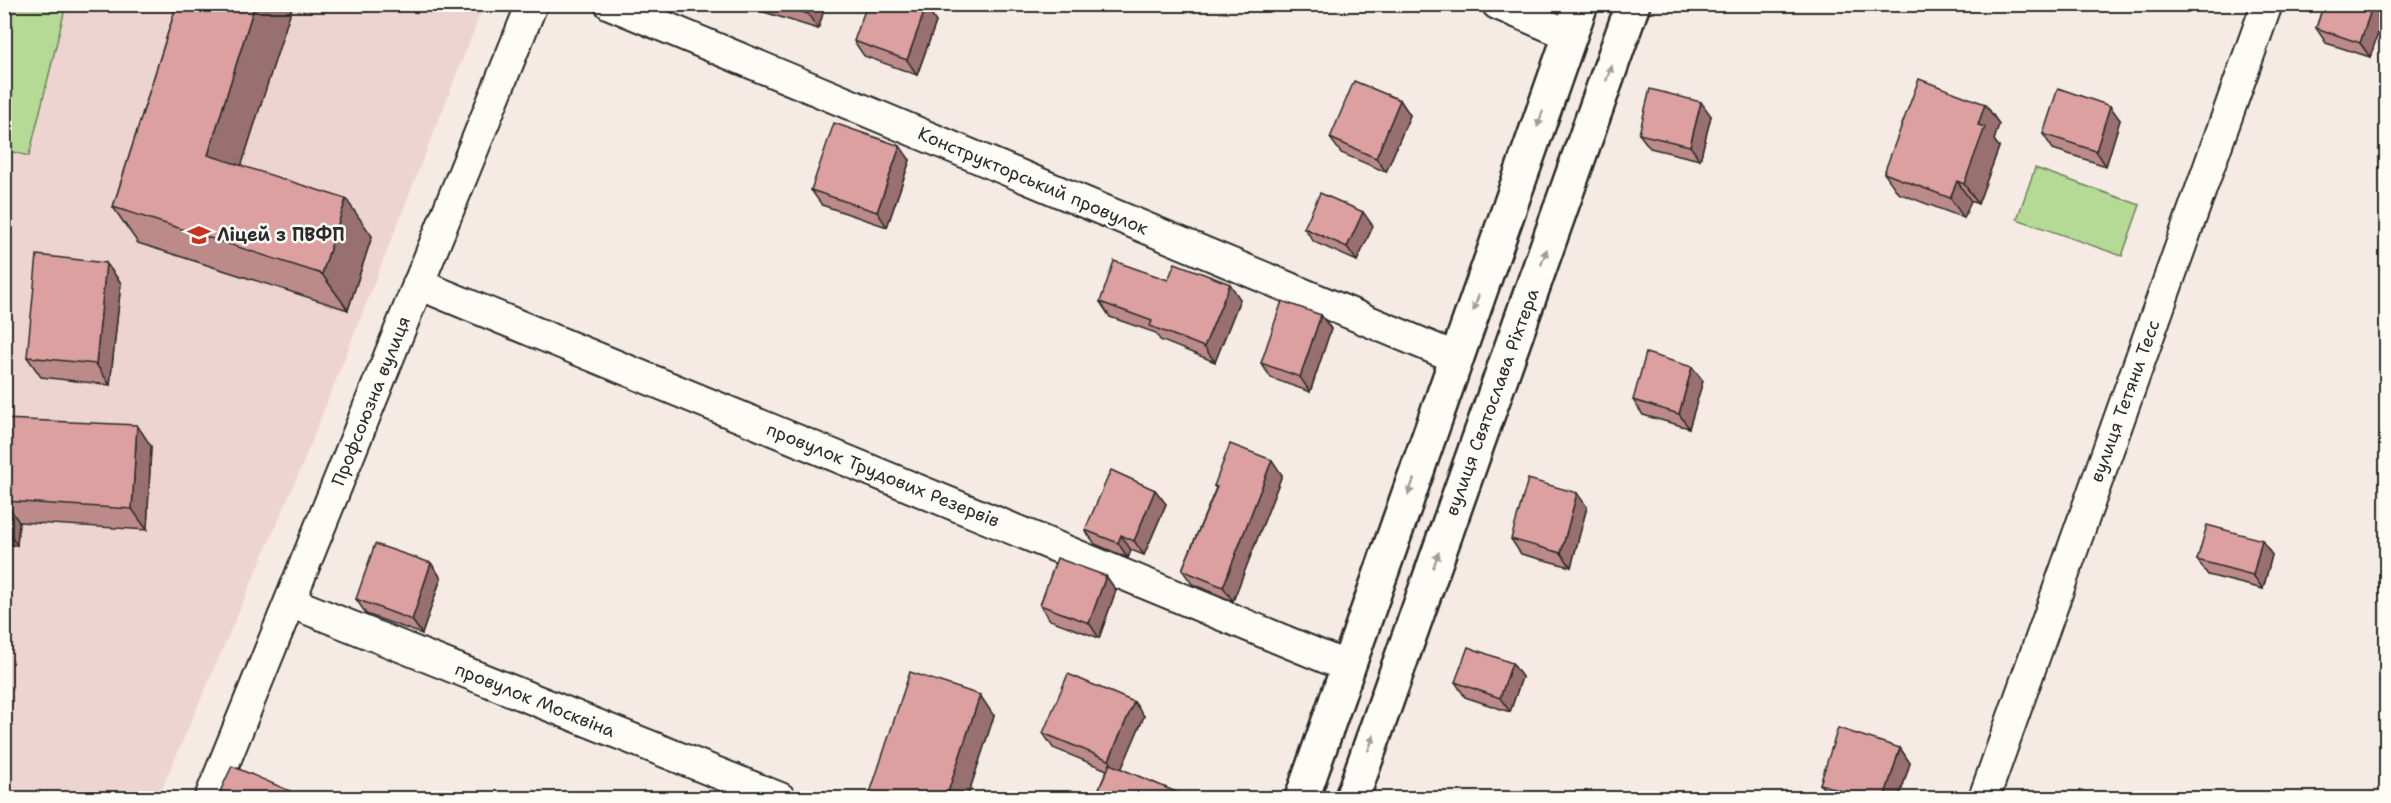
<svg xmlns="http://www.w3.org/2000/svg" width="2391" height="803" font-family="'Shantell Sans',sans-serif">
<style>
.built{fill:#eed4d0}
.green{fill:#b4da95;stroke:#708260;stroke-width:1.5}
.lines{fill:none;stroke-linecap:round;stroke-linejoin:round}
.minor-casing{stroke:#2b2b2b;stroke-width:34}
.secondary-casing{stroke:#2b2b2b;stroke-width:38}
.minor{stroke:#fdfcf7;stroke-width:30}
.secondary{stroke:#fdfcf7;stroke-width:33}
.wall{fill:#bc8a89;stroke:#2b2b2b;stroke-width:1.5}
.shaded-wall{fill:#99706f;stroke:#2b2b2b;stroke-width:1.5}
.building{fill:#dba09f;stroke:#2b2b2b;stroke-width:1.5}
.oneway{fill:#9e9e9b}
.labels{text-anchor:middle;stroke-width:5;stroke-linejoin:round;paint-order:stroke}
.street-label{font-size:18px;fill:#2b2b2b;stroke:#fdfcf7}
.poi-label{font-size:18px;font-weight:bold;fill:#2b2b2b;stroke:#fdfcf7;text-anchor:start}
</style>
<rect width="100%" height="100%" fill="#f6eae5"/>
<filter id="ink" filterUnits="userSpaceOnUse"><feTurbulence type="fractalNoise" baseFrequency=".0167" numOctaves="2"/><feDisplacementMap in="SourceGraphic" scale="12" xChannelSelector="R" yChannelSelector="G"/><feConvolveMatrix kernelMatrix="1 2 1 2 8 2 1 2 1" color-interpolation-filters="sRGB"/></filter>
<g filter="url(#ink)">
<path class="built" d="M5,5H484L302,466L158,798H5Z"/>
<g class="green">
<path d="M5,4L66,5L29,156L5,150Z"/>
<path d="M2035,168L2140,205L2122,256L2017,219Z"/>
</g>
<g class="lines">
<g class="minor-casing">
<g id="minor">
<path d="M610,4L1457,358"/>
<path d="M1497,4L1570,35"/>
<path d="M418,284L1348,667"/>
<path d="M290,602L780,798"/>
<path d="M210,798L532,4"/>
<path d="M1984,798L2267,4"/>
</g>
</g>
<g class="secondary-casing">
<g id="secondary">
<path d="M1302,798L1581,4"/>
<path d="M1352,798L1633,4"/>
</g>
</g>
<use href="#minor" class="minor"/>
<use href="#secondary" class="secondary"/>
</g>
<g class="wall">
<path d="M177,4H293L241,166L372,236L348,310L138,243L113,207Z"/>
<path d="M447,4H463L462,9Z"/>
<path d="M757,4H826L818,29L761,11Z"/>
<path d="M2324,4H2383L2386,10L2370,57L2326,43L2316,28Z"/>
<path d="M926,7L936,22L917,75L864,56L854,41Z"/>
<path d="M1400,100L1410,115L1386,172L1341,153L1330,138Z"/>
<path d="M1985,104L1999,124L1994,140L1999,147L1978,204L1971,201L1964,218L1898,193L1884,173Z"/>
<path d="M1711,116L1700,160L1650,148L1639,134Z"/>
<path d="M2120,120L2106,166L2053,149L2043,134Z"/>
<path d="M910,160L887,227L822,205L811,190Z"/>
<path d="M1373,226L1357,261L1314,242L1304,228Z"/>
<path d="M106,263L121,283L110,385L41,377L27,357Z"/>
<path d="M1168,280L1240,299L1215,362L1160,340L1156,333L1110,317L1100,302Z"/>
<path d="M1321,315L1331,329L1310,392L1271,378L1261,363Z"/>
<path d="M1692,367L1703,381L1689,428L1643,415L1633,400Z"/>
<path d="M4,419L151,446L147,530L19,522L17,545H4Z"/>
<path d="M1282,475L1233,601L1192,584L1182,570L1216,488L1214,486Z"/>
<path d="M1155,490L1166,504L1144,555L1131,550L1128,558L1095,544L1085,530Z"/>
<path d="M1587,507L1571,567L1521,554L1511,539Z"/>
<path d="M2272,555L2263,589L2208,575L2197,560Z"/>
<path d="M431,563L441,578L422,634L366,614L356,599Z"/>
<path d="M1106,576L1116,590L1099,638L1050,620L1040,605Z"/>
<path d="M1512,663L1522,677L1510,712L1465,697L1455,682Z"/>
<path d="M1134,702L1144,716L1121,769L1183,795L1185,798H1095L1107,770L1053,748L1043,733Z"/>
<path d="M994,716L967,798H873L870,793Z"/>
<path d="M1900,748L1910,763L1899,798H1830L1820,784Z"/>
</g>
<g class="shaded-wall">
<path d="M255,4H293L233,192L208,155Z"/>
<path d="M458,4H463L462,9Z"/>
<path d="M811,4H826L818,29L808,14Z"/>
<path d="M2373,4H2383L2386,10L2370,57L2360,43Z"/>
<path d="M926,7L936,22L917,75L907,60Z"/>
<path d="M1400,100L1410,115L1386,172L1376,158Z"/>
<path d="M1701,102L1711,116L1700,160L1690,146Z"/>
<path d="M1985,104L1999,124L1994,140L1999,147L1978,204L1964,184L1978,125Z"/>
<path d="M2110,106L2120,120L2106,166L2096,151Z"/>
<path d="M900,146L910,160L887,227L877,212Z"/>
<path d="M1957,181L1971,201L1964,218L1950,198Z"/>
<path d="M346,199L372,236L348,310L322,274Z"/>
<path d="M1363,212L1373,226L1357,261L1347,247Z"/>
<path d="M106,263L121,283L110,385L96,364Z"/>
<path d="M1230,284L1240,299L1215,362L1204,347Z"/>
<path d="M1321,315L1331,329L1310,392L1300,377Z"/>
<path d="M1692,367L1703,381L1689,428L1679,414Z"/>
<path d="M137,425L151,446L147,530L132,509Z"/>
<path d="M1272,460L1282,475L1233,601L1223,587Z"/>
<path d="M1155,490L1166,504L1144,555L1134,541Z"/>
<path d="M1577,493L1587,507L1571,567L1561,553Z"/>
<path d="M5,501L19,522L17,545L4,527Z"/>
<path d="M1121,535L1131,550L1128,558L1118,543Z"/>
<path d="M2262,540L2272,555L2263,589L2253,575Z"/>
<path d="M431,563L441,578L422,634L412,620Z"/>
<path d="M1106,576L1116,590L1099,638L1089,623Z"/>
<path d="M1512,663L1522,677L1510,712L1500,698Z"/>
<path d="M980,695L994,716L967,798H946Z"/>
<path d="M1134,702L1144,716L1119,775L1109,760Z"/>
<path d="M1900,748L1910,763L1899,798H1884Z"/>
</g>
<g class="building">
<path d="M177,4H255L208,155L346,199L322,274L113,207Z"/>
<path d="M776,4H811L808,14Z"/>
<path d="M867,4H918L926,7L907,60L854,41Z"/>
<path d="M2324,4H2373L2360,43L2316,28Z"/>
<path d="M1919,79L1985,104L1978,125L1985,127L1964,184L1957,181L1950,198L1884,173Z"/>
<path d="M1354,81L1400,100L1376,158L1330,138Z"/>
<path d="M2058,88L2110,106L2096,151L2043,134Z"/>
<path d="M1650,89L1701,102L1690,146L1639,134Z"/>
<path d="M834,123L900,146L877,212L811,190Z"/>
<path d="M1320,193L1363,212L1347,247L1304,228Z"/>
<path d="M37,255L106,263L96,364L27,357Z"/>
<path d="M1114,261L1168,280L1175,263L1230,284L1204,347L1150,326L1152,321L1100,302Z"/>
<path d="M1282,301L1321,315L1300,377L1261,363Z"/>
<path d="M1646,353L1692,367L1679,414L1633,400Z"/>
<path d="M4,419L137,425L132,509L5,501L4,503Z"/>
<path d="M1230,444L1272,460L1223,587L1182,570L1217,487L1214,486Z"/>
<path d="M1111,470L1155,490L1134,541L1121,535L1118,543L1085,530Z"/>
<path d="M1528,479L1577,493L1561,553L1511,539Z"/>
<path d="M2207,525L2262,540L2253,575L2197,560Z"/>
<path d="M375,544L431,563L412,620L356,599Z"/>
<path d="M1057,558L1106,576L1089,623L1040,605Z"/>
<path d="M1468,647L1512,663L1500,698L1455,682Z"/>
<path d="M910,672L980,695L946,798H885L870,793Z"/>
<path d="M1068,674L1134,702L1109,760L1043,733Z"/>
<path d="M1838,728L1900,748L1884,798H1862L1820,784Z"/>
<path d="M1110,764L1183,795L1182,798H1095Z"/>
<path d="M232,766L306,798H217Z"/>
</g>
<defs><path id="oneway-solid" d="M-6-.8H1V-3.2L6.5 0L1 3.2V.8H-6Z" transform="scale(1.5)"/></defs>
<g class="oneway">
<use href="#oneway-solid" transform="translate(1609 73) rotate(-70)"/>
<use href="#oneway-solid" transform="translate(1540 119) rotate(109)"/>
<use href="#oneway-solid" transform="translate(1544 257) rotate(-70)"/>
<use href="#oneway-solid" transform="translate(1476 303) rotate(109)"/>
<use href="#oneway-solid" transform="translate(1411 487) rotate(109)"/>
<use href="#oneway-solid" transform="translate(1436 560) rotate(-70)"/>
<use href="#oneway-solid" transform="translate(1371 743) rotate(-70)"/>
</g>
</g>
<defs>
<g id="school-bare" transform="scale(1.8)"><path d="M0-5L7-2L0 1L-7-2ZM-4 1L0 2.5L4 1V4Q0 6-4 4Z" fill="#c8321e" stroke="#fdfcf7" stroke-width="2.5" paint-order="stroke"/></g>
</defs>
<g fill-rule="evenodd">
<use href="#school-bare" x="199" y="235"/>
</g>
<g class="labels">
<g class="street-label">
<text transform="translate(1033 181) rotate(23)" y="6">Конструкторський провулок</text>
<text transform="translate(371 401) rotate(-68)" y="6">Профсоюзна вулиця</text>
<text transform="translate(2125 401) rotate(-70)" y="6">вулиця Тетяни Тесс</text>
<text transform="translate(1492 402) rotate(-70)" y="6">вулиця Святослава Ріхтера</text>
<text transform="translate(883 475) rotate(22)" y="6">провулок Трудових Резервів</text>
<text transform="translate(535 700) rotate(22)" y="6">провулок Москвіна</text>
</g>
<g class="poi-label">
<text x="217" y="241">Ліцей з ПВФП</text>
</g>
</g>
<rect width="2391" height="803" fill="none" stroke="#fdfcf7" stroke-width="24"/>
<rect x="12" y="12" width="2367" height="779" fill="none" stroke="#2b2b2b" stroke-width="2" filter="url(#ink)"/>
</svg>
